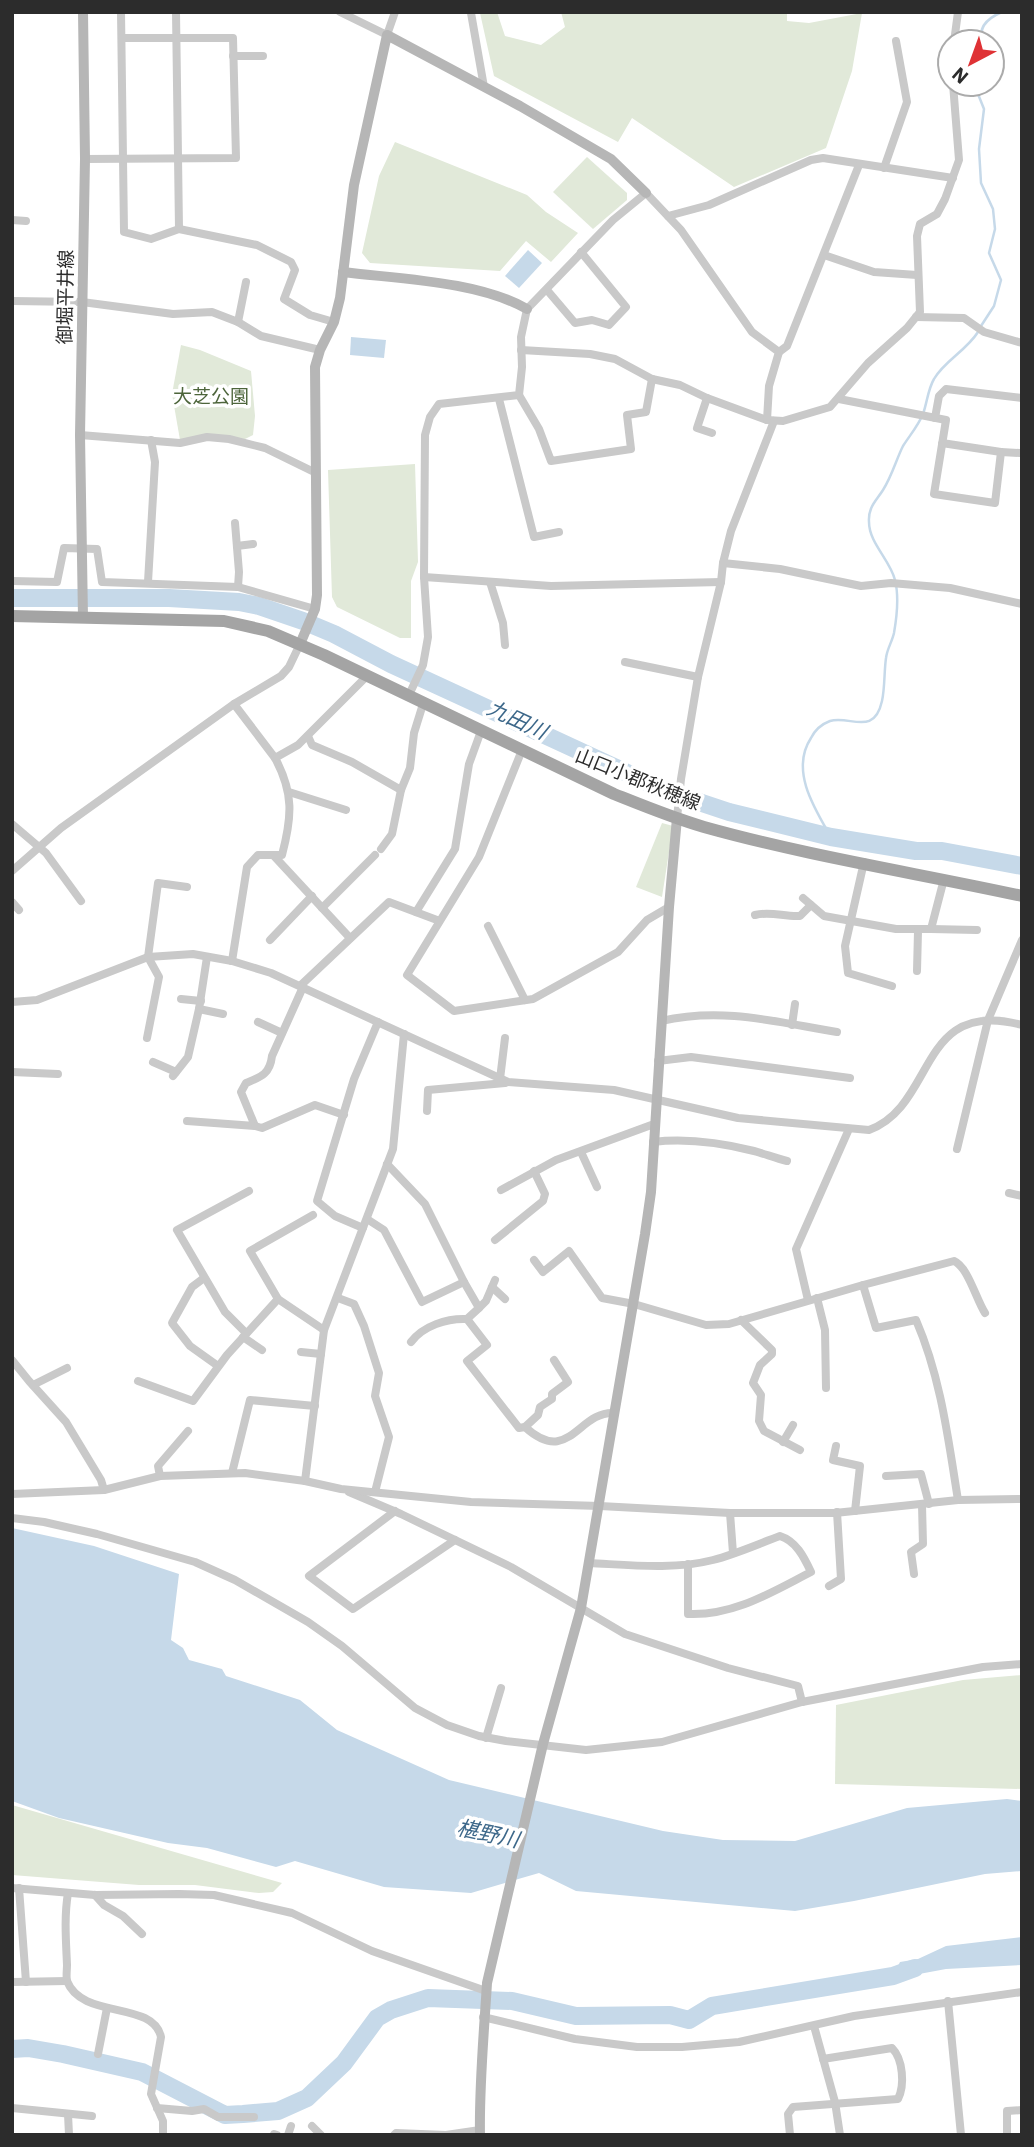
<svg xmlns="http://www.w3.org/2000/svg" width="1034" height="2147" font-family="'IBM Plex Sans','Noto Sans JP',sans-serif">
<style>
.green{fill:#e1e9d9}
.water{fill:#c6d9e9}
.lines{fill:none;stroke-linecap:round;stroke-linejoin:round}
.stream{stroke:#c6d9e9;stroke-width:2.5}
.river{stroke:#c6d9e9;stroke-width:18}
.street{stroke:#c9c9c9;stroke-width:8}
.secondary{stroke:#b6b6b6;stroke-width:10}
.primary{stroke:#a4a4a4;stroke-width:12}
.labels{text-anchor:middle;stroke-width:7;stroke-linejoin:round;paint-order:stroke}
.street-label{font-size:19px;fill:#2c2c2c;stroke:#fff}
.park-label{font-size:19px;fill:#4d653b;stroke:#fff}
.water-label{font-size:21px;font-style:italic;fill:#3d688a;stroke:#fff}
</style>
<rect width="100%" height="100%" fill="#fff"/>
<g class="green">
<path d="M497,12L505,36L541,45L565,27L561,12H787V21L809,23L862,13L852,71L826,148L734,187L632,118L618,142L494,76L480,13Z"/>
<path d="M395,142L527,195L546,212L578,233L551,262L526,241L500,271L370,263L362,253L379,176Z"/>
<path d="M587,157L627,193V200L593,229L553,192Z"/>
<path d="M181,345L200,350L251,371L255,416L253,435L243,440H180L172,394Z"/>
<path d="M415,464L418,562L411,581V638H400L337,607L332,597L328,470Z"/>
<path d="M662,823L673,826L662,897L636,887Z"/>
<path d="M1022,1675V1789L835,1784L836,1705L963,1680Z"/>
<path d="M12,1805L282,1883L273,1892L259,1893L195,1885H139L12,1875Z"/>
</g>
<g class="water">
<path d="M528,250L542,263L519,288L505,276Z"/>
<path d="M351,337L386,340L384,358L350,355Z"/>
<path d="M12,1528L94,1546L179,1574L171,1640L183,1648L189,1660L222,1669L226,1676L300,1700L337,1730L449,1780L663,1831L723,1840L795,1841L907,1808L1007,1799L1022,1801V1871L985,1874L854,1901L795,1911L576,1891L539,1873L471,1893L384,1887L295,1861L276,1867L207,1848L168,1843L59,1818L12,1801Z"/>
<path d="M1022,1937V1965L946,1969L903,1977L893,1976L900,1962L918,1959L946,1946Z"/>
</g>
<g class="lines">
<g class="stream">
<path d="M983,42C977,27 988,18 1002,12"/>
<path d="M974,84L984,109L979,149L981,183L993,209L995,229L989,253L1001,280L994,306L981,326"/>
<path d="M831,837C814,808 790,770 811,738C815,730 822,724 830,721C850,715 874,737 882,701C885,687 884,672 886,658C887,649 892,642 894,633C897,616 899,596 895,580C890,560 869,543 869,522C868,507 876,501 883,490C892,476 896,460 903,446C910,435 918,426 923,414C927,403 928,389 934,379C944,361 966,351 978,332"/>
</g>
<g class="river">
<path d="M12,598H169L239,602L259,606L303,621L334,634L391,664L666,791L729,812L831,837L916,851H942L1022,866"/>
<path d="M12,2049L28,2048L63,2054L142,2072L225,2115L243,2114L278,2111L307,2098L344,2063L377,2018L391,2010L428,1998L512,2001L576,2016L670,2015L689,2020L712,2006L893,1976L915,1968"/>
</g>
<g class="street">
<path d="M121,12L124,232L151,239L179,229L257,245L291,262L295,270L284,299L310,315L334,322"/>
<path d="M176,12L179,229"/>
<path d="M340,12L387,35L395,12"/>
<path d="M471,13L484,87"/>
<path d="M954,42L958,12"/>
<path d="M233,56H263"/>
<path d="M85,159L236,158L233,38H122"/>
<path d="M884,168L907,102L896,41"/>
<path d="M668,216L709,205L811,160L823,158L953,178"/>
<path d="M12,220L26,221"/>
<path d="M824,255L874,272L917,275"/>
<path d="M547,290L575,323L592,320L609,325L626,307L581,252"/>
<path d="M12,301L82,302L173,314L212,312L238,322L261,336L320,350"/>
<path d="M916,317L964,318L984,332L1022,343"/>
<path d="M238,322L246,282"/>
<path d="M521,350L590,354L615,359L652,379L680,385L707,398L767,420"/>
<path d="M779,352L787,346L859,165"/>
<path d="M519,395L539,429L551,461L631,449L627,415L646,412L652,379"/>
<path d="M707,398L697,428L712,433"/>
<path d="M499,399L534,537L559,532"/>
<path d="M839,399L946,420L934,494L995,503L1001,452L942,443"/>
<path d="M935,418L939,396L946,389L1022,398"/>
<path d="M80,435L180,443L207,437L229,439L265,448L314,472"/>
<path d="M1001,452L1020,453"/>
<path d="M235,523L239,572L238,587"/>
<path d="M237,546L253,544"/>
<path d="M723,563L780,569L861,586L891,583L950,588L1022,604"/>
<path d="M424,577L551,586L721,582"/>
<path d="M12,581L57,582L64,548L97,549L102,582L238,587L315,609"/>
<path d="M148,582L155,462L151,440"/>
<path d="M490,582L503,623L505,645"/>
<path d="M625,662L698,677"/>
<path d="M408,697L423,665L428,637L424,577L425,435L430,417L439,404L519,395L522,367L521,337L527,309L613,220L646,193L681,230L752,332L779,352L769,386L767,420L783,421L830,407L868,363L907,328L920,312L917,236L920,224L937,214L945,199L959,160L953,84"/>
<path d="M234,704L275,758"/>
<path d="M308,736L312,745L352,762L401,790"/>
<path d="M522,750L479,857L407,975L454,1011L533,999L618,952L647,920L669,907"/>
<path d="M289,792L346,810"/>
<path d="M677,818L681,779L698,677L721,582L723,563L731,531L774,421"/>
<path d="M12,824L46,853L81,901"/>
<path d="M381,849L392,834L401,790L410,768L414,733L423,704"/>
<path d="M274,856L350,938"/>
<path d="M864,862L845,946L848,973L892,986"/>
<path d="M12,871L61,828L234,704L281,676L289,667L300,644"/>
<path d="M803,898L824,916L896,929H931L944,879"/>
<path d="M12,902L19,910"/>
<path d="M322,908L375,855"/>
<path d="M416,912L455,849L469,764L481,731"/>
<path d="M755,915C771,911 784,917 800,916L811,905"/>
<path d="M488,926L525,1000"/>
<path d="M931,929L977,930"/>
<path d="M270,940L312,896"/>
<path d="M232,961L247,867L258,855H282C292,817 294,793 275,758L298,745L367,676"/>
<path d="M917,971L918,931"/>
<path d="M300,986L389,902L437,920"/>
<path d="M181,999L201,1001"/>
<path d="M12,1002L37,1000L148,957L193,954L232,961L271,973L508,1082L614,1090L738,1118L869,1130C937,1105 917,997 1022,1025"/>
<path d="M199,1009L223,1014"/>
<path d="M661,1021C723,1007 776,1022 837,1032"/>
<path d="M258,1022L282,1033"/>
<path d="M792,1025L795,1004"/>
<path d="M147,1038L159,977L148,957L158,883L187,887"/>
<path d="M658,1061L691,1057L850,1078"/>
<path d="M153,1062L176,1072"/>
<path d="M12,1072L58,1074"/>
<path d="M173,1076L188,1057L199,1009L207,957"/>
<path d="M500,1079L505,1038"/>
<path d="M427,1111L428,1090L505,1083"/>
<path d="M187,1121L255,1126L241,1092L246,1083C261,1077 270,1074 272,1056L303,987"/>
<path d="M255,1126L262,1128L315,1105L344,1115"/>
<path d="M653,1142C686,1138 722,1143 754,1151C765,1154 775,1158 787,1161"/>
<path d="M957,1149L988,1020L1022,940"/>
<path d="M581,1152L597,1187"/>
<path d="M501,1190L556,1160L654,1124"/>
<path d="M1009,1193L1022,1196"/>
<path d="M313,1215L250,1251L278,1299L324,1330"/>
<path d="M367,1219L384,1230L422,1302L464,1282L425,1204L387,1164"/>
<path d="M363,1228L335,1216L317,1201L354,1079L378,1022"/>
<path d="M495,1240L543,1201L545,1194L534,1171"/>
<path d="M534,1260L543,1272L569,1251L602,1298L634,1304L706,1325L729,1324L863,1285L876,1328L916,1320C941,1378 948,1438 958,1500"/>
<path d="M204,1278L192,1287L172,1323L190,1346L218,1366"/>
<path d="M464,1282L479,1308L467,1319L487,1345L467,1361L519,1428L525,1427"/>
<path d="M863,1285L954,1261C968,1267 976,1299 985,1313"/>
<path d="M492,1287L505,1299"/>
<path d="M338,1298L354,1304L364,1326L379,1373L375,1396L389,1437L375,1492"/>
<path d="M817,1298L825,1330L826,1388"/>
<path d="M808,1300L796,1249L849,1129"/>
<path d="M479,1308L486,1301L495,1280"/>
<path d="M741,1320L772,1350V1354L760,1365L753,1383L761,1395L759,1421L764,1431L800,1450"/>
<path d="M246,1333L225,1312L177,1230L249,1191"/>
<path d="M243,1337L262,1350"/>
<path d="M411,1342C423,1326 447,1318 467,1319"/>
<path d="M301,1352L321,1354"/>
<path d="M12,1360L29,1381L66,1422L101,1480L104,1490"/>
<path d="M554,1360L568,1382L552,1394V1399L540,1407L538,1415L525,1427C569,1467 578,1411 614,1413"/>
<path d="M138,1381L193,1401L227,1355L278,1299"/>
<path d="M33,1385L67,1368"/>
<path d="M783,1442L793,1425"/>
<path d="M836,1446L833,1460L860,1466L855,1511"/>
<path d="M232,1473L250,1400L315,1406"/>
<path d="M160,1476L158,1466L188,1431"/>
<path d="M886,1476L921,1474L929,1504"/>
<path d="M305,1481L324,1330L393,1149L404,1034"/>
<path d="M349,1492L401,1514L511,1567L625,1634L728,1668L798,1686L802,1702"/>
<path d="M12,1494L104,1490L160,1476L245,1473L305,1481L341,1489L471,1502L600,1506L730,1513H835L958,1500L1022,1499"/>
<path d="M395,1511L309,1576L353,1609L455,1540"/>
<path d="M730,1513L733,1553"/>
<path d="M12,1518L44,1522L97,1534L195,1562L235,1580L308,1622L342,1646L415,1708L447,1725L479,1736L506,1741L586,1750L662,1742L802,1702L983,1667L1022,1664"/>
<path d="M589,1563C630,1565 674,1570 713,1560C736,1554 758,1544 780,1536C796,1541 804,1557 811,1572C772,1592 734,1616 688,1614V1564"/>
<path d="M914,1574L911,1552L923,1544L922,1505"/>
<path d="M829,1586L841,1579L837,1512"/>
<path d="M486,1738L501,1688"/>
<path d="M12,1888L95,1895L179,1894L214,1895L292,1913L372,1951L486,1991"/>
<path d="M19,1888L26,1982"/>
<path d="M68,1893C64,1917 66,1941 67,1965C67,1969 66,1977 67,1981C82,2020 153,2000 161,2037L151,2094L163,2121V2135"/>
<path d="M95,1895L104,1905L123,1916L142,1934"/>
<path d="M12,1982L67,1981"/>
<path d="M948,2001L961,2135"/>
<path d="M483,2017L575,2039L637,2047H682L739,2042L854,2016L1022,1992"/>
<path d="M814,2026L835,2102L840,2135"/>
<path d="M98,2054L107,2008"/>
<path d="M12,2108L92,2116"/>
<path d="M157,2108L192,2111L204,2109L218,2117H254"/>
<path d="M68,2114L69,2135"/>
<path d="M312,2126L321,2135"/>
<path d="M274,2134L277,2135"/>
<path d="M288,2135L291,2126"/>
<path d="M394,2135L396,2133L446,2135L480,2130"/>
<path d="M790,2135L788,2114L793,2107L898,2099C905,2085 903,2059 892,2048L823,2059"/>
<path d="M1007,2135V2111L1022,2110"/>
</g>
<g class="secondary">
<path d="M343,272C399,279 478,281 527,309"/>
<path d="M83,618L80,435L85,159L83,12"/>
<path d="M300,644L315,609L317,595L315,367L320,350L334,322L340,298L354,185L387,35L520,106L611,159L646,193"/>
<path d="M480,2135C479,2085 484,2033 487,1983L543,1744L581,1608L645,1234L651,1192L669,907L677,818"/>
</g>
<path class="primary" d="M12,616L224,621L268,631L324,655L614,794C644,806 673,818 704,827C808,856 916,873 1022,896"/>
</g>
<g class="labels">
<g class="street-label">
<text transform="translate(65 297) rotate(-89)" y="7">御堀平井線</text>
<text transform="translate(638 779) rotate(22)" y="7">山口小郡秋穂線</text>
</g>
<g class="park-label">
<text x="211" y="403">大芝公園</text>
</g>
<g class="water-label">
<text transform="translate(517 720) rotate(25)" y="7">九田川</text>
<text transform="translate(488 1834) rotate(12)" y="7">椹野川</text>
</g>
</g>
<rect width="1034" height="2147" fill="none" stroke="#2c2c2c" stroke-width="28"/>
<g transform="translate(971 63) rotate(221)"><circle r="33" fill="#ffffff" stroke="#ababab" stroke-width="2"/>
<path d="M0-5L12 26L0 18L-12 26Z" fill="#df3235"/>
<text y="-10" font-size="19" font-weight="bold" text-anchor="middle" fill="#2c2c2c">N</text>
</g>
</svg>
